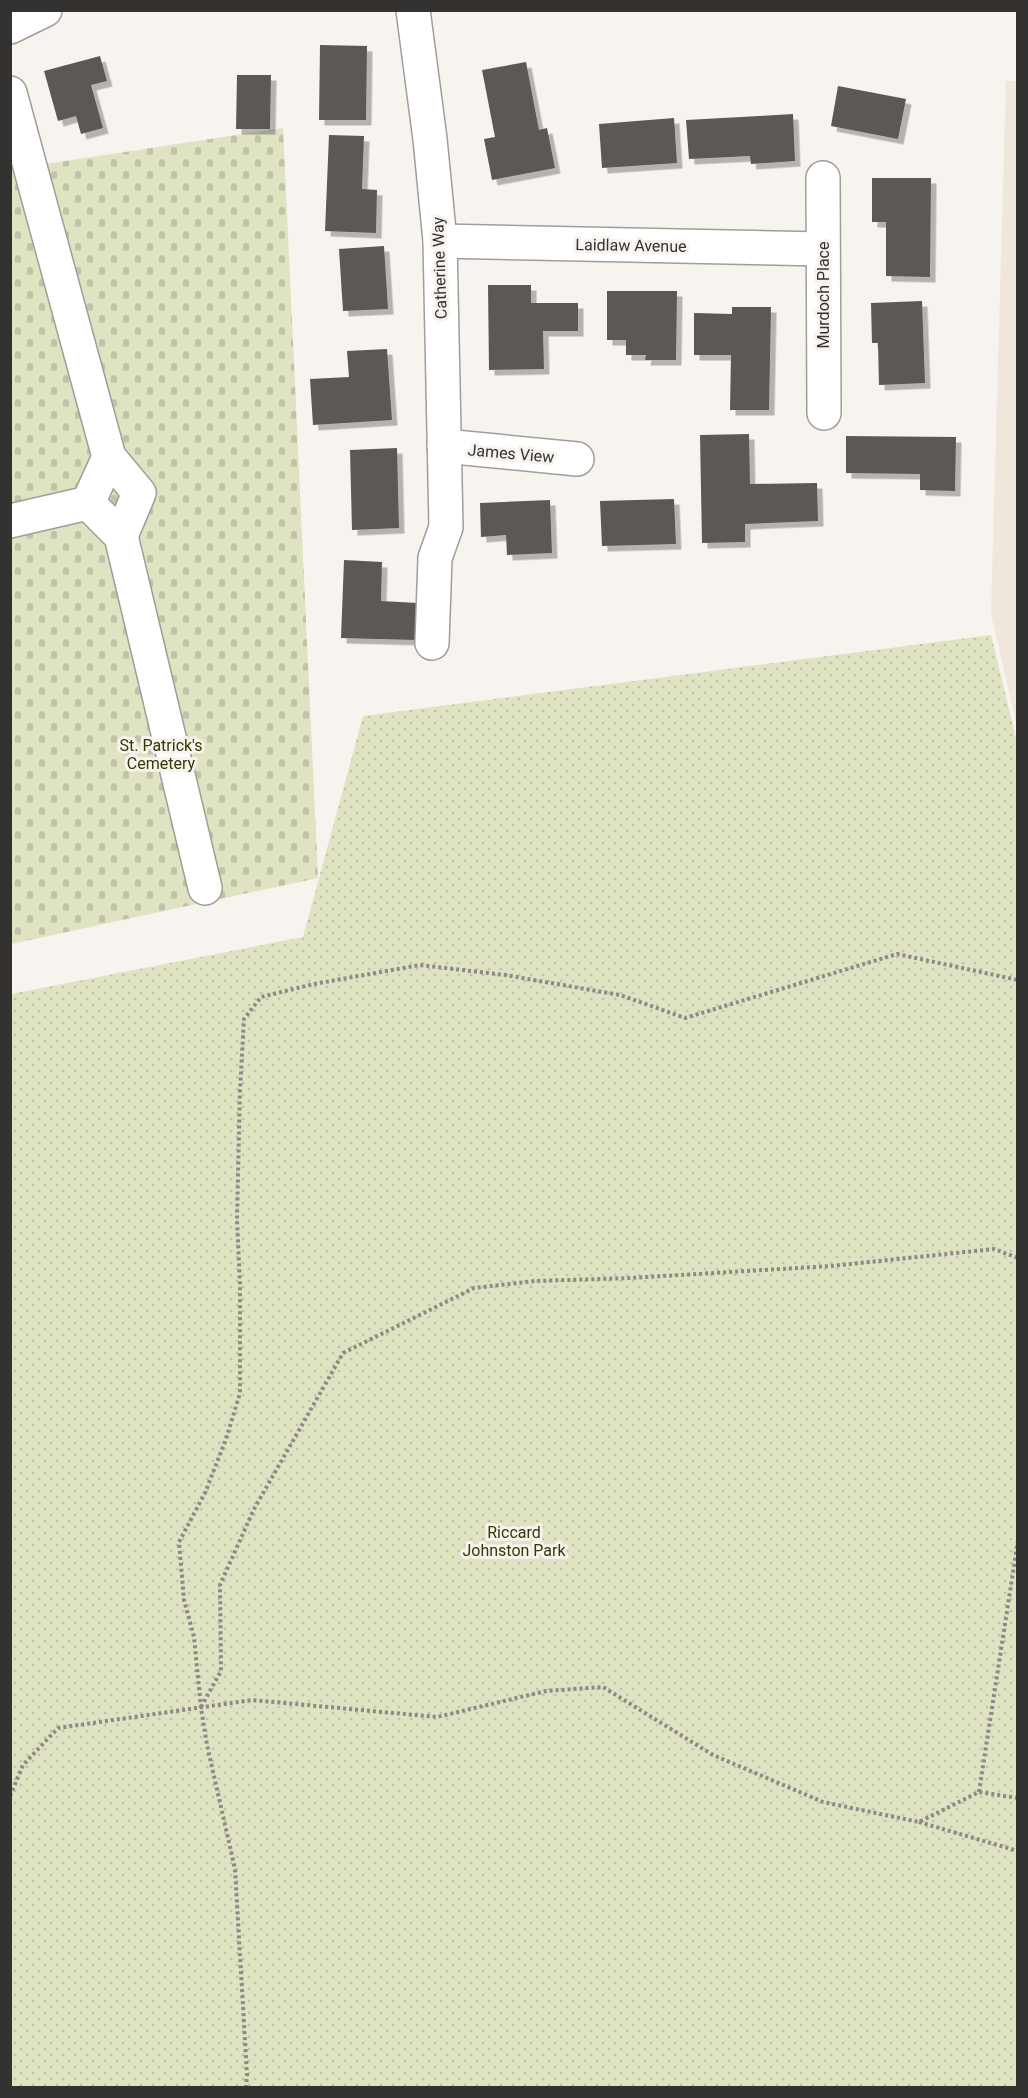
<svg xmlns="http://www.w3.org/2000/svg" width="1028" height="2098" font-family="Roboto,sans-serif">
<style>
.built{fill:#efe6dc}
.cemetery{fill:url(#cemetery-stones)}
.park{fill:url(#park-dots)}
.building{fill:#5c5854;filter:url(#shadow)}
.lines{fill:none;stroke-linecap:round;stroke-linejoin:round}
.minor-casing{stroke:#a19d99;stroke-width:36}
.path{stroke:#8c8986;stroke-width:4;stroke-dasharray:3 3;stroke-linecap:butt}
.minor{stroke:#fff;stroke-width:33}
.labels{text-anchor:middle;stroke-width:6;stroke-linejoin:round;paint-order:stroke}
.street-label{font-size:16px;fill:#343231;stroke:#f7f3ee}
.park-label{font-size:16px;fill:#363801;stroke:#f7f3ee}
</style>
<defs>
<pattern id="cemetery-stones" width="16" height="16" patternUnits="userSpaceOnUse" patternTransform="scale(1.5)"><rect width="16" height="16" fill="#dfe3c2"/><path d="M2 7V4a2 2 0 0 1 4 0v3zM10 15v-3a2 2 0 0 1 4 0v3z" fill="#c0c3a7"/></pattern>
<pattern id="park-dots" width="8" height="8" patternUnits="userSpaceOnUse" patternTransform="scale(1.5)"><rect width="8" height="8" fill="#dfe3c2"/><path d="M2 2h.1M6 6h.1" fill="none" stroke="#c0c3a7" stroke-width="1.8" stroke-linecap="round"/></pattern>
<filter id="shadow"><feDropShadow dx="5.5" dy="5.5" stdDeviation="0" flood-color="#0004"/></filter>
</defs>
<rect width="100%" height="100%" fill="#f7f3ee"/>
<path class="built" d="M1006,81H1018L1017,727L991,613Z"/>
<path class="cemetery" d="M10,121L26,167L283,128L318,878L11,944Z"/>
<path class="park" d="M991,635L1018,746L1017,2087H11V994L303,937L363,716Z"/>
<g class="building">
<path d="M320,45L367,46L366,120H319Z"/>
<path d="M100,56L107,81L91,85L103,128L81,134L76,116L58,121L44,71Z"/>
<path d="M526,62L539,130L547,128L555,168L492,180L484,139L495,137L482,70Z"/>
<path d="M237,75H271L270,129H236Z"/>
<path d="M838,86L906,99L898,139L831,126Z"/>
<path d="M793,114L795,161L751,164L750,156L689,159L686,120Z"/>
<path d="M674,118L677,163L602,168L599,124Z"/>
<path d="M329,135L364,136L362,189L377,190L376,233L325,231Z"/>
<path d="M872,178H931L930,277L886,276V222H872Z"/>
<path d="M384,246L388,309L343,311L339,249Z"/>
<path d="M488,285H531V303H578V331H543L544,369L489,370Z"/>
<path d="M607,291H677L676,360H645L646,355H626V340H607Z"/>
<path d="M922,301L925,383L879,385L878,343H872L871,303Z"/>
<path d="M732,307H771L769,410H730L731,355H694V313L732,314Z"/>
<path d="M387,349L392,420L313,425L310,379L349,377L347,351Z"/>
<path d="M749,434L750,484L817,483L818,521L745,524V542L702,543L700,435Z"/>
<path d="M846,436L956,437L955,491L920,490V474L846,473Z"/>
<path d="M397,448L399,528L352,530L350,450Z"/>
<path d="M674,499L676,544L602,546L600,501Z"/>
<path d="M550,500L552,553L507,555L506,535L481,537L480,503Z"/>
<path d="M344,560L382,562L381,601L418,603L416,640L341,638Z"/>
</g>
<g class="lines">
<g class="minor-casing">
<g id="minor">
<path d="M413,10L430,139L440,241L446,527L435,558L432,643"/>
<path d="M10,27L45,10"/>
<path d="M10,93L109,457L88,503L10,521"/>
<path d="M823,178L824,413"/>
<path d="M440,241L823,249"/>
<path d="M444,446L577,459"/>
<path d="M109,457L139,493L121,536"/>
<path d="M88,503L121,536L205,888"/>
</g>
</g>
<g class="path">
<path d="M201,1707L221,1671L220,1585L254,1509L343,1353L474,1288L535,1281L630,1278L831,1266L994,1249L1018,1258"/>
<path d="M979,1792L1018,1540"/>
<path d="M10,1796L23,1765L58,1728L252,1700L437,1717L546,1691L603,1687L713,1755L823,1802L919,1822L979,1792L1018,1798"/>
<path d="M919,1822L1018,1851"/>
<path d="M246,2088L247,2075L235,1869L207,1745L201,1708L194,1637L184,1600L179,1542L205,1493L226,1439L240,1393V1284L237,1219L240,1090L244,1019L261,997L314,984L420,965L505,975L620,995L685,1018L897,954L1018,980"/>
</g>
<use href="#minor" class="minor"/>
</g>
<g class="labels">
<g class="street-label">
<text transform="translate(631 245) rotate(1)" y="6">Laidlaw Avenue</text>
<text transform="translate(439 268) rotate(-92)" y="6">Catherine Way</text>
<text transform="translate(823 295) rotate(-90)" y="6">Murdoch Place</text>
<text transform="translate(511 453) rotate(5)" y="6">James View</text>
</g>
<g class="park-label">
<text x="161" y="751">St. Patrick's<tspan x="161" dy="18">Cemetery</tspan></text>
<text x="514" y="1538">Riccard<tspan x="514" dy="18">Johnston Park</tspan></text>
</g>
</g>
<rect width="1028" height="2098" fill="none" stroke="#343231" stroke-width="24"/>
</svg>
